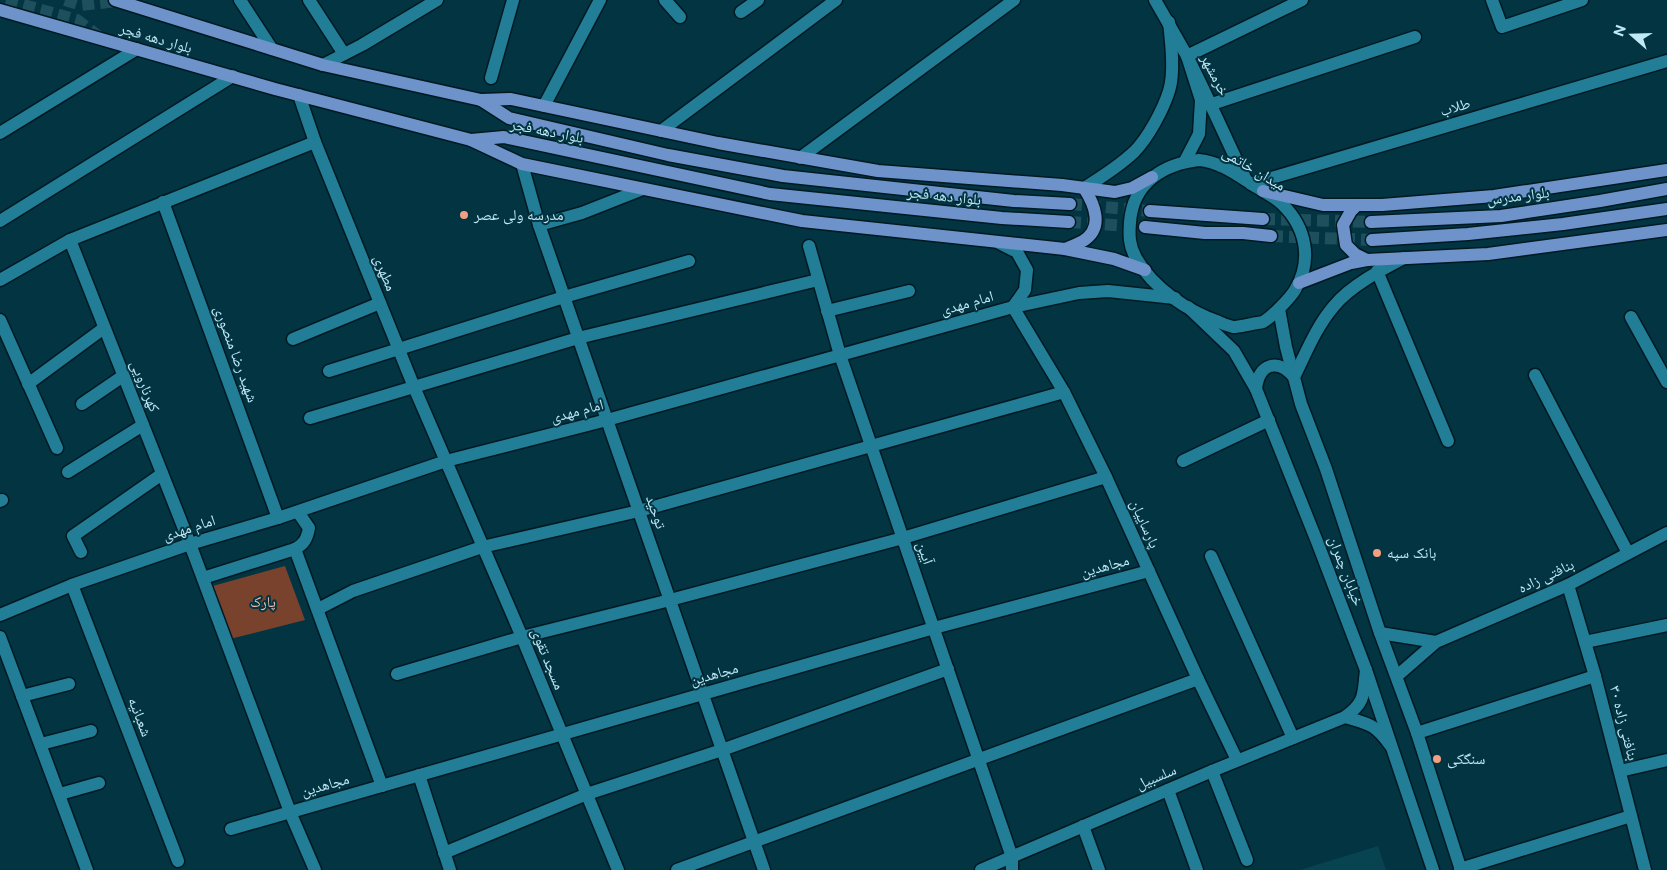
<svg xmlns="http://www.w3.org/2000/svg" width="1667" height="870" font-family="'Public Sans','Noto Naskh Arabic',sans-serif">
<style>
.built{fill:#084352}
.green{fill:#79422c}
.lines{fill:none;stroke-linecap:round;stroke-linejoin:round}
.primary-tunnel{stroke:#1e4f5d;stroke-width:12;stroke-dasharray:12 6;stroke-linecap:butt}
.minor-casing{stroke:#011a22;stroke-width:15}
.tertiary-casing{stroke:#011a22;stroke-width:15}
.secondary-casing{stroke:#011a22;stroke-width:15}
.primary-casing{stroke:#011a22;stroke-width:15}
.minor{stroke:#227d97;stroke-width:12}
.tertiary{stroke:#227d97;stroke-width:12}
.secondary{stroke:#227d97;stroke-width:12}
.primary{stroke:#6d93ca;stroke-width:12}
.poi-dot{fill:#f2a081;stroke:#023442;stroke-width:2}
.labels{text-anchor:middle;stroke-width:4;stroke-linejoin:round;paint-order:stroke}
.street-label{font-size:15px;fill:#c0e8f6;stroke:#023442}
.poi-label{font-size:15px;fill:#c0e8f6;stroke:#023442;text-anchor:start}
.park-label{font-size:15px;fill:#f1bfac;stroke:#023442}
</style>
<rect width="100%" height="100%" fill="#023442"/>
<path class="built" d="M1378,846L1386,870H1300Z"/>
<path class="green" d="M285,566L305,620L230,639L209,587Z"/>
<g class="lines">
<g class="primary-tunnel">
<path d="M6,0L77,20L102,39"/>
<path d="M65,0L81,5L118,1"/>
<path d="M1070,204L1150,211"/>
<path d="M1263,219L1371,222"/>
<path d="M1069,222L1145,227"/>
<path d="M1271,236L1372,240"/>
</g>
<g class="minor-casing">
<g id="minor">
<path d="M240,0L272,49"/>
<path d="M309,0L344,54"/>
<path d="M665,0L680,17"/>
<path d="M1492,0L1502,27L1582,0"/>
<path d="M741,12L758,0"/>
<path d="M1187,56L1302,0"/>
<path d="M323,65L362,45L437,0"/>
<path d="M491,78L513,0"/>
<path d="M299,95L315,142L414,387L522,637L618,870"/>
<path d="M1212,104L1415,37"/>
<path d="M544,106L600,0"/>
<path d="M661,131L836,0"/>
<path d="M0,133L137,49"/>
<path d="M800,158L1014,0"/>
<path d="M522,164L539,225L764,870"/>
<path d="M1251,184L1667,61"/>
<path d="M163,202L278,518"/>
<path d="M0,221L233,76"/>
<path d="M539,225L582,213L643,189"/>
<path d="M70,240L190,544L290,812L315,870"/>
<path d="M809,246L840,355L1012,857V870"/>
<path d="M1377,271L1448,441"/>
<path d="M0,280L70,240L315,142"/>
<path d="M1013,307L1064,392L1106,477L1198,679L1237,760"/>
<path d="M827,311L909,291"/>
<path d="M1631,317L1667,382"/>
<path d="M0,320L57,448"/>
<path d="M293,339L380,303"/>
<path d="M329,371L564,297L689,261"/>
<path d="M1535,375L1628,553"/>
<path d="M28,384L104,328"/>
<path d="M82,404L123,376"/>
<path d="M310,418L578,338L818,280"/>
<path d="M1183,461L1269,420"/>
<path d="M68,472L143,425"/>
<path d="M0,501L2,500"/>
<path d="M295,549L382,786"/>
<path d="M81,552L73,536L162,474"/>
<path d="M1211,556L1293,738"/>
<path d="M203,578L295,549C304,544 307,539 309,528L298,512"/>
<path d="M72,585L178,861"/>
<path d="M1568,585L1595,676L1645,870"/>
<path d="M318,609L353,591L482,547L639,511L1064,392"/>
<path d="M0,637L87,870"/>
<path d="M1585,642L1667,625"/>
<path d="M397,674L522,637L670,600L903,538L1106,477"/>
<path d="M22,696L69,684"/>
<path d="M1417,733L1595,676"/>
<path d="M41,744L91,731"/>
<path d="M1212,771L1247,860"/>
<path d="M1620,771L1667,760"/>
<path d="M419,775L450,870"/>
<path d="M1168,790L1197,870"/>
<path d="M60,794L99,783"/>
<path d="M1083,826L1099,870"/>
<path d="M231,829L934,628L1149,571"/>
<path d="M444,853L587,794L722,750L948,669"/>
<path d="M1460,869L1631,816"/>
<path d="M677,870L1198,679"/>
</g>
</g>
<g class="tertiary-casing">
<g id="tertiary">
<path d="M1345,717C1369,724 1375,724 1390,745"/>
<path d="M981,870L1212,771L1345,717C1366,702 1363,694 1366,670"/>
</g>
</g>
<g class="secondary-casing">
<g id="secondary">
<path d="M1155,0L1187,56"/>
<path d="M1199,160C1220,162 1236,174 1253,185C1262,191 1274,196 1282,204C1306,227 1313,260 1295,290C1290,298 1272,317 1263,322C1260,323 1255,323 1252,324C1246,325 1239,327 1233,327C1229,326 1223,324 1219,322C1187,311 1153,288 1136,258C1129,246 1129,235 1130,222C1133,183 1163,164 1199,160Z"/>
<path d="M1185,161L1199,134L1201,100L1187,56C1208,97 1226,139 1246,180"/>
<path d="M1084,188C1102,177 1119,166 1134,152C1148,138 1163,110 1169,91C1175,73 1171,41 1169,22"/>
<path d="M999,243L1017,252L1027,270L1025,290L1013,307"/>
<path d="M1188,307L1234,351L1256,389L1318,544L1366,670L1433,870"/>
<path d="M1279,309L1286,347L1301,404L1326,469L1380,633L1417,733L1461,870"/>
<path d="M1256,389C1259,363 1278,358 1294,377C1306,353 1316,327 1334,306C1350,286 1381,270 1404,258"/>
<path d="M0,615L72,585L190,544L278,518L446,461L607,420L1013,307L1079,293L1108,291L1175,298"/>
<path d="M1380,633L1436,642"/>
<path d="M1397,676L1436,642L1568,585L1667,533"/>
</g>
</g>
<g class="primary-casing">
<g id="primary">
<path d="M115,0L323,65L481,100L509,118L668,155L783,176L1014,201L1070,204"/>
<path d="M0,10L275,89L471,140L504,137L770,194L1002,218L1069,222"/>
<path d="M481,100L511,99L718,143L878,171L1062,185L1115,192L1132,188L1152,177"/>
<path d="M471,140L522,164L802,221L1065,249L1114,259L1145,270"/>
<path d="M1263,191L1323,205H1382L1494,196L1667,170"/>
<path d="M1357,205L1351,211L1343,225L1346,245L1355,254L1367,260"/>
<path d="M1150,211L1263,219"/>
<path d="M1371,222L1501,216L1600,201L1667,189"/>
<path d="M1145,227L1205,233H1243L1271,236"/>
<path d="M1372,240L1468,234L1563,224L1667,209"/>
<path d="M1065,249C1070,247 1077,244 1083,241C1104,228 1095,205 1084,188"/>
<path d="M1299,283L1351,263L1367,260L1488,254L1667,230"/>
</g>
</g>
<use href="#minor" class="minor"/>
<use href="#tertiary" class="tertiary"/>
<use href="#secondary" class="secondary"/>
<use href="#primary" class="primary"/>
</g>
<g class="poi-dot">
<circle cx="464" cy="215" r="5"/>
<circle cx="1377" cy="553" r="5"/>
<circle cx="1437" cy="759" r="5"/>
</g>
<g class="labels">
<g class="street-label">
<text transform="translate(156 38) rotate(16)" y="5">بلوار دهه فجر</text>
<text transform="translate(1215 75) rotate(63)" y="5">خرمشهر</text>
<text transform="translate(1455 107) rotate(-17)" y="5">طلاب</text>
<text transform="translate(547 131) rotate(11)" y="5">بلوار دهه فجر</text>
<text transform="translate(1254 169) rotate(31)" y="5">میدان خاتمی</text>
<text transform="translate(944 196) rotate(6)" y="5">بلوار دهه فجر</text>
<text transform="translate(1518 196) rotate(-7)" y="5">بلوار مدرس</text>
<text transform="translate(385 273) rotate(68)" y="5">مطهری</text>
<text transform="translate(967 303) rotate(-16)" y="5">امام مهدی</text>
<text transform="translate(236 354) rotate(70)" y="5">شهید رضا منصوری</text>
<text transform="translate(145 386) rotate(68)" y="5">کهرنارویی</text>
<text transform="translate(577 411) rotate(-15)" y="5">امام مهدی</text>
<text transform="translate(656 512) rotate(71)" y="5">توحید</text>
<text transform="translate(1145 524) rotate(66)" y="5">پارساییان</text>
<text transform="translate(189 528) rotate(-18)" y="5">امام مهدی</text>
<text transform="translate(925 553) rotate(71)" y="5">آیین</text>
<text transform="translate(1105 566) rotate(-15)" y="5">مجاهدین</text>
<text transform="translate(1346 571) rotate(69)" y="5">خیابان چمران</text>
<text transform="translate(1546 576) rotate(-25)" y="5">بنافتی زاده</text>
<text transform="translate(548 659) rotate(68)" y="5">مسجد تقوی</text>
<text transform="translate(714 674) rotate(-16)" y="5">مجاهدین</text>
<text transform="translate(140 717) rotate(69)" y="5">شعبانیه</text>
<text transform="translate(1624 723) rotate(76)" y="5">بنافتی زاده ۳۰</text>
<text transform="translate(1156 777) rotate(-23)" y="5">سلسبیل</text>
<text transform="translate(325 785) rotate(-16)" y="5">مجاهدین</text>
</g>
<g class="poi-label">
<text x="474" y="220">مدرسه ولی عصر</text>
<text x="1387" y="558">بانک سپه</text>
<text x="1447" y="764">سنگکی</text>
</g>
<g class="park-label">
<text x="263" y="607">پارک</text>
</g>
</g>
<g transform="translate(1632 35) rotate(290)" stroke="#023442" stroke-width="4" paint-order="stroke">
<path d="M0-4L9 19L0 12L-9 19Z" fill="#c0e8f6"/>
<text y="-8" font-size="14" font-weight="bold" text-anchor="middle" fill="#c0e8f6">N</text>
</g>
</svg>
